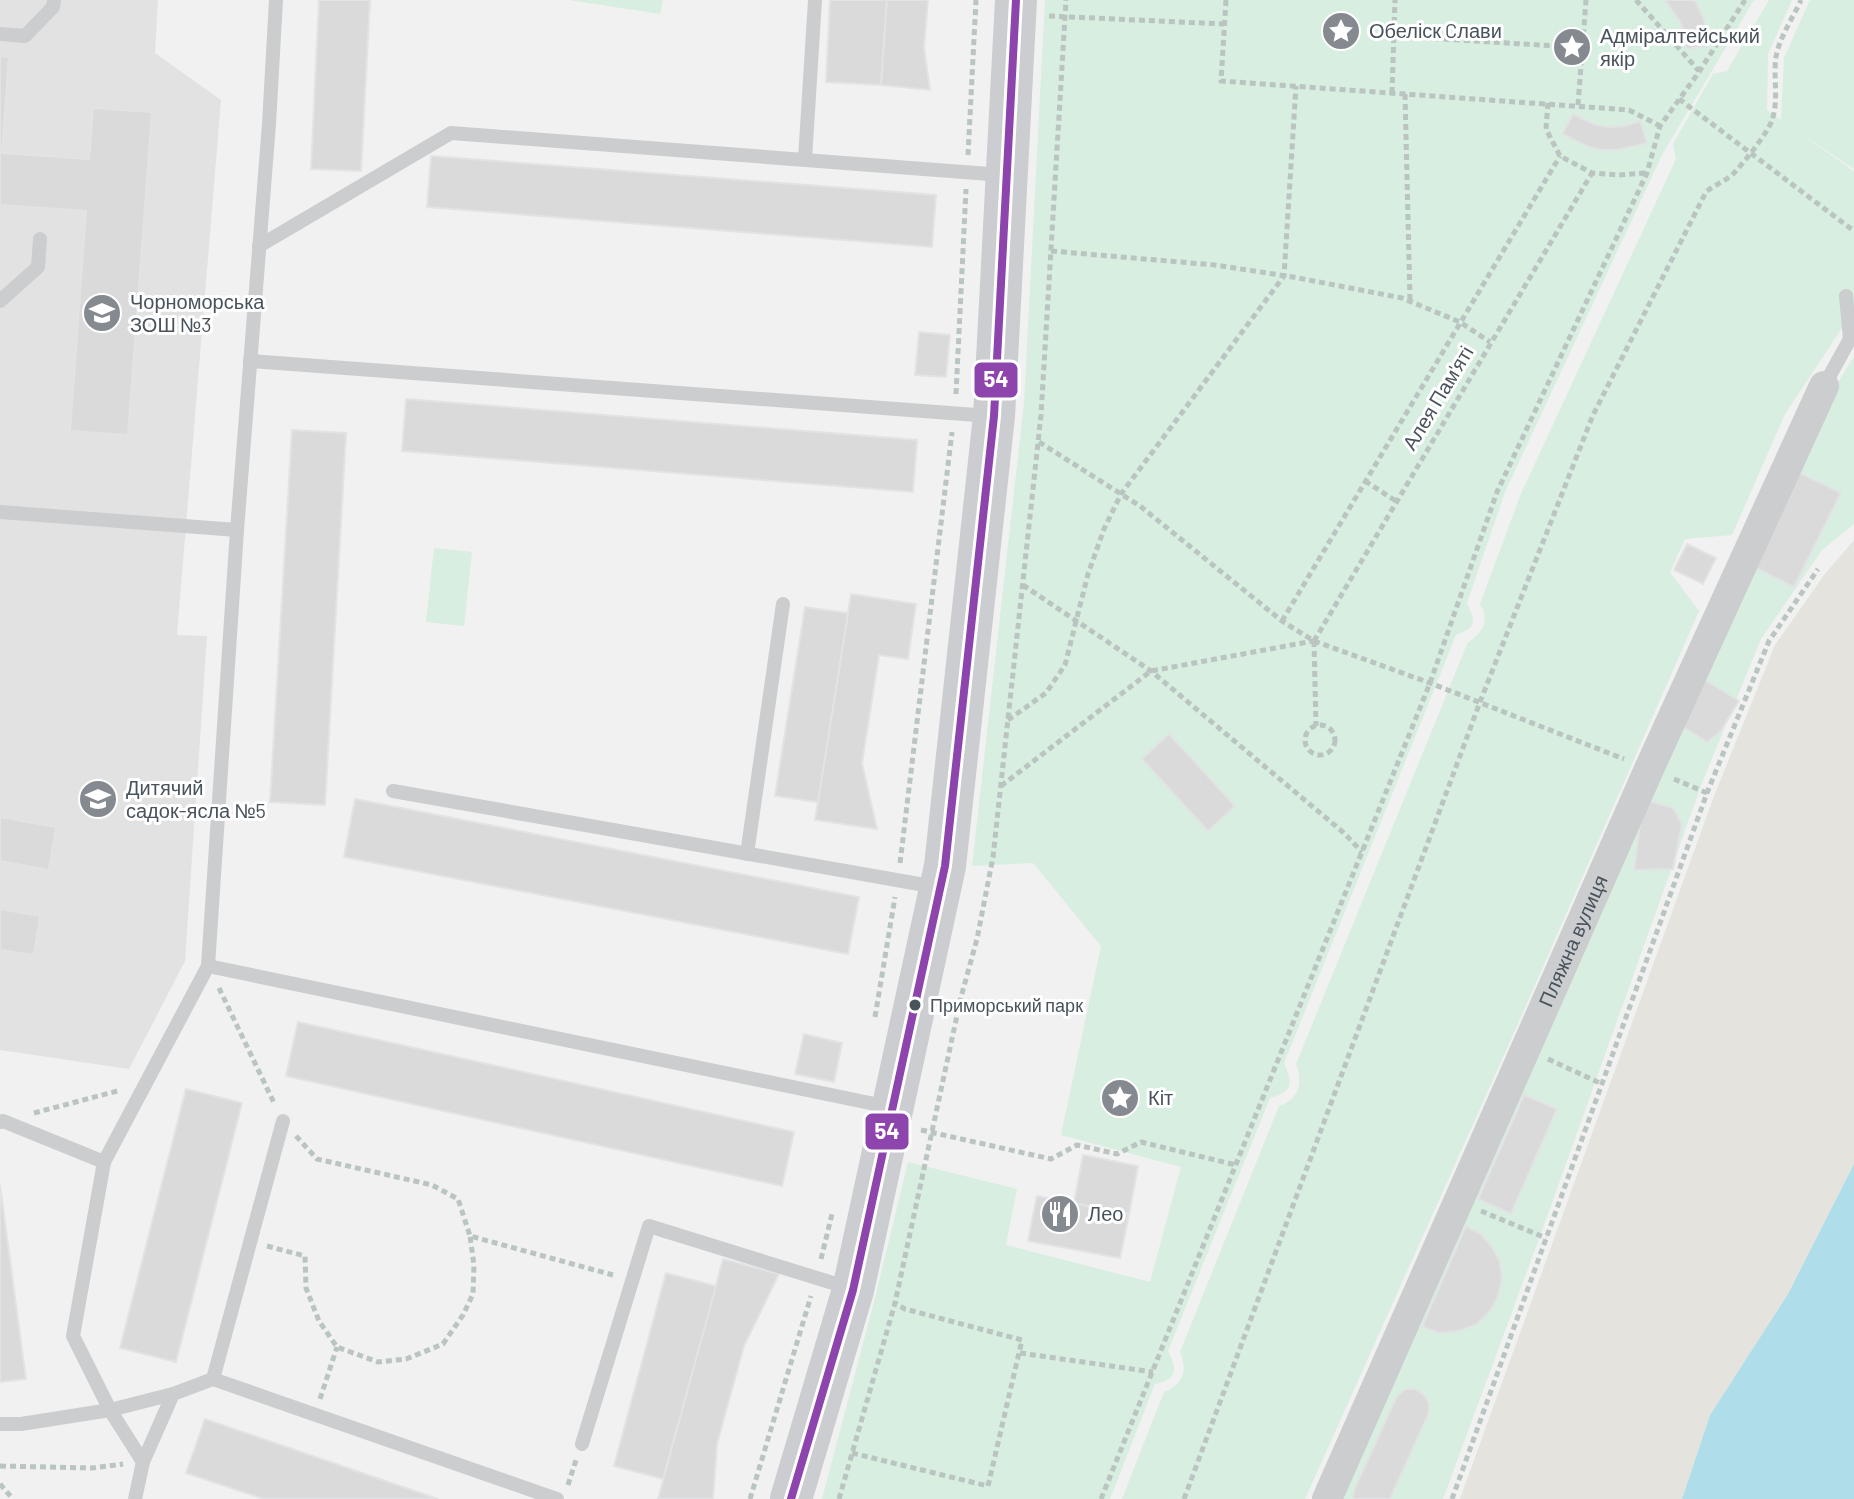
<svg xmlns="http://www.w3.org/2000/svg" width="1854" height="1499" font-family="Barlow,sans-serif">
<style>
.education{fill:#e3e2e2}
.green{fill:#d7eee0}
.sand{fill:#e4e3de}
.water{fill:#afdde9}
.building{fill:#dadadb;stroke:#e2e3e4;stroke-width:2}
.lines{fill:none;stroke-linecap:round;stroke-linejoin:round}
.path{stroke:#bac4c1;stroke-width:5;stroke-dasharray:6 4;stroke-linecap:butt}
.lane{stroke:#cbcdcf;stroke-width:14}
.street{stroke:#cbcdcf;stroke-width:30}
.secondary{stroke:#cccdd0;stroke-width:42}
.bus-1-casing{stroke:#fff;stroke-width:14}
.bus-1{stroke:#8e44ad;stroke-width:8}
.bus-dot{fill:#49535c;stroke:#fff;stroke-width:3}
.labels{text-anchor:middle;stroke-width:6;stroke-linejoin:round;paint-order:stroke}
.bus-label{font-size:18px;fill:#49535c;stroke:#fff;text-anchor:start}
.poi-label{font-size:20px;fill:#49535c;stroke:#fff;text-anchor:start}
.street-label{font-size:20px;fill:#49535c;stroke:#fff}
.line-badge{stroke:#fff;stroke-width:3}
.badge-label{font-size:22px;text-anchor:middle;font-weight:bold;fill:#fff}
</style>
<rect width="100%" height="100%" fill="#f1f1f1"/>
<path class="education" d="M0,0H158L155,53L221,100L177,635L207,636L185,961L129,1069L0,1050Z"/>
<g class="green">
<path d="M569,0H663L660,14Z"/>
<path d="M1045,0H1754L1663,153L1505,492L1467,603C1476,622 1477,627 1456,635L1284,1063C1293,1084 1293,1092 1270,1098L1168,1351C1178,1370 1177,1379 1155,1384L1110,1499H822L875,1298L908,1162L1017,1189L1006,1245L1150,1282L1181,1167L1061,1135L1101,946L1033,863L972,866L1024,403Z"/>
<path d="M1769,0H1792L1768,54L1767,110L1781,120L1784,58L1809,2L1811,0H1854V169L1795,130L1854,171V310L1785,414L1732,535L1685,539L1670,572L1699,611L1517,1026L1305,1499H1122L1164,1392C1183,1385 1188,1370 1180,1352L1279,1106C1298,1100 1304,1083 1296,1064L1468,642C1483,633 1490,620 1480,604L1520,496L1676,159L1673,144L1713,74L1727,71Z"/>
<path d="M1854,356V524L1822,550L1761,639L1702,783L1543,1228L1443,1499H1335L1833,390Z"/>
<path d="M434,548L472,552L464,626L426,622Z"/>
</g>
<path class="sand" d="M1854,540V1164L1788,1294L1710,1415L1682,1499H1460L1714,796L1775,645L1824,575Z"/>
<path class="water" d="M1854,1164V1499H1682L1710,1415L1788,1294Z"/>
<g class="building">
<path d="M319,0H370L361,171L311,169Z"/>
<path d="M830,0H887L881,85L826,82Z"/>
<path d="M887,0H928L924,47L930,90L881,85Z"/>
<path d="M1665,0H1695L1704,19L1708,46L1686,49L1681,23Z"/>
<path d="M0,56L9,57L2,153L89,159L93,108L152,112L128,435L70,431L86,211L0,205Z"/>
<path d="M1573,114L1596,125L1610,127L1625,126L1640,121L1647,143L1617,150H1601L1587,146L1562,134Z"/>
<path d="M431,156L936,195L932,247L427,207Z"/>
<path d="M919,332L950,335L946,377L915,375Z"/>
<path d="M406,399L917,440L913,492L402,451Z"/>
<path d="M292,430L346,433L325,805L270,802Z"/>
<path d="M1798,472L1841,493L1794,587L1752,566Z"/>
<path d="M1687,544L1716,558L1703,584L1674,570Z"/>
<path d="M851,594L916,604L908,659L879,655L862,763L877,829L815,820Z"/>
<path d="M805,607L848,613L818,802L775,796Z"/>
<path d="M1705,680L1739,701L1720,732L1707,742L1678,724Z"/>
<path d="M1169,734L1235,806L1208,831L1142,759Z"/>
<path d="M355,799L859,897L848,954L344,857Z"/>
<path d="M1643,799L1673,808L1682,824L1673,869L1634,870Z"/>
<path d="M0,817L56,827L49,870L0,861V863Z"/>
<path d="M0,909L40,916L34,955L0,950Z"/>
<path d="M298,1022L794,1132L782,1186L286,1076Z"/>
<path d="M804,1034L842,1043L834,1082L795,1074Z"/>
<path d="M186,1089L242,1103L176,1362L120,1348Z"/>
<path d="M1524,1095L1557,1109L1511,1214L1478,1199Z"/>
<path d="M1083,1155L1138,1166L1129,1214L1074,1203Z"/>
<path d="M0,1185L26,1379L0,1382Z"/>
<path d="M1037,1196L1129,1214L1120,1258L1028,1241Z"/>
<path d="M1466,1226L1481,1234L1492,1247L1500,1262L1502,1279L1498,1296L1490,1311L1477,1324L1459,1331L1440,1333L1422,1327Z"/>
<path d="M723,1259L779,1274L744,1346L717,1444L713,1499H658Z"/>
<path d="M666,1273L716,1286L663,1479L614,1466Z"/>
<path d="M1405,1389H1415L1424,1395L1429,1403V1413L1390,1499H1353L1354,1490L1397,1396Z"/>
<path d="M205,1419L438,1499H264L186,1473Z"/>
</g>
<g class="lines">
<g class="path">
<path d="M1226,0L1221,81L1629,110L1660,126"/>
<path d="M1636,0L1699,71"/>
<path d="M1049,16L1224,24"/>
<path d="M1394,36L1556,46L1582,57"/>
<path d="M1557,46L1583,36"/>
<path d="M1392,93L1395,0"/>
<path d="M1405,94L1410,301"/>
<path d="M1679,99L1854,231"/>
<path d="M1548,103L1546,129L1560,156L1592,173L1618,175L1646,173"/>
<path d="M1578,105L1586,0"/>
<path d="M968,155L976,0"/>
<path d="M1051,251L1215,265L1293,277L1402,298L1460,322L1490,342"/>
<path d="M956,394L966,189"/>
<path d="M1039,442L1140,506L1282,621L1314,641L1430,683L1624,759"/>
<path d="M1365,481L1396,501"/>
<path d="M1023,585L1151,671L1344,833L1362,852"/>
<path d="M1282,621L1560,156"/>
<path d="M1314,641L1592,173"/>
<path d="M1314,641L1316,726"/>
<path d="M1008,720L1046,693L1065,665L1088,574L1104,529L1121,494L1284,276L1296,86"/>
<circle cx="1320" cy="740" r="15"/>
<path d="M1674,779L1707,793"/>
<path d="M1001,786L1151,671L1313,641"/>
<path d="M900,863L952,432"/>
<path d="M219,988L275,1105"/>
<path d="M875,1017L895,897"/>
<path d="M1548,1059L1602,1084"/>
<path d="M34,1113L121,1090"/>
<path d="M921,1130L1051,1159L1077,1145L1117,1154L1141,1142L1236,1165"/>
<path d="M296,1136L317,1159L432,1185L458,1199L470,1236L613,1275"/>
<path d="M1481,1211L1546,1238"/>
<path d="M267,1246L305,1256L306,1288L319,1321L337,1347L378,1362L406,1359L443,1344L463,1315L473,1294L474,1265L470,1236"/>
<path d="M821,1259L832,1214"/>
<path d="M1020,1353L1153,1372"/>
<path d="M320,1399L337,1347"/>
<path d="M852,1453L988,1486L1022,1340L905,1309L895,1303"/>
<path d="M0,1466L92,1468L123,1464"/>
<path d="M0,1484L13,1499"/>
<path d="M568,1485L576,1460"/>
<path d="M750,1499L811,1296"/>
<path d="M839,1499L895,1303L961,997L977,939L993,857L1041,415L1066,0"/>
<path d="M1101,1499L1430,683L1497,492L1647,173L1660,126L1699,72L1745,0"/>
<path d="M1184,1499L1480,702L1593,415L1706,192C1714,185 1724,182 1732,175C1742,165 1768,133 1772,120C1779,101 1773,77 1776,57C1779,38 1793,18 1801,0"/>
<path d="M1452,1499L1707,793L1769,641L1818,569"/>
</g>
<g class="lane">
<path d="M0,34L25,36L53,7L54,0"/>
<path d="M805,159L815,0"/>
<path d="M259,246L451,133L1003,175"/>
<path d="M0,301L38,267L40,239"/>
<path d="M250,361L990,416"/>
<path d="M1824,386L1850,339L1846,296"/>
<path d="M0,512L237,530"/>
<path d="M393,791L936,887"/>
<path d="M747,854L783,604"/>
<path d="M208,966L889,1107"/>
<path d="M283,1121L213,1379L557,1499"/>
<path d="M0,1122L3,1121L104,1162"/>
<path d="M173,1394L110,1410L73,1336L104,1162L208,966L237,530L269,124L276,0"/>
<path d="M0,1424H21L110,1410L143,1462"/>
<path d="M582,1444L649,1226L849,1288"/>
<path d="M135,1499L143,1462L173,1394L213,1379"/>
</g>
<path class="street" id="s1" d="M1327,1499L1649,769L1824,386"/>
<path class="secondary" d="M791,1499L853,1290L945,866L994,416L1016,0"/>
<g class="bus-1-casing">
<path id="bus-1" d="M791,1499L853,1290L945,866L994,416L1016,0"/>
</g>
<use href="#bus-1" class="bus-1"/>
</g>
<defs>
<g id="sight-disc" transform="scale(2)"><circle r="9.5" fill="#848a90" stroke="#fff"/><path d="M0-6L1.8-2.2L6-1.7L2.9 1.2L3.7 5.4L0 3.3L-3.7 5.4L-2.9 1.2L-6-1.7L-1.8-2.2Z" fill="#fff"/></g>
<g id="school-disc" transform="scale(2)"><circle r="9.5" fill="#848a90" stroke="#fff"/><path d="M0-5L7-2L0 1L-7-2ZM-4 1L0 2.5L4 1V4Q0 6-4 4Z" fill="#fff"/></g>
<g id="restaurant-disc" transform="scale(2)"><circle r="9.5" fill="#848a90" stroke="#fff"/><path d="M-5-6h1v4h1v-4h1v4h1v-4h1v5L-1.5 .5V6h-2V.5L-5-1ZM5-6V6H3V1.5H1.5Q1.5-4 5-6Z" fill="#fff"/></g>
</defs>
<g fill-rule="evenodd">
<use href="#sight-disc" x="1341" y="31"/>
<use href="#sight-disc" x="1572" y="47"/>
<use href="#school-disc" x="102" y="313"/>
<use href="#school-disc" x="98" y="799"/>
<use href="#sight-disc" x="1120" y="1098"/>
<use href="#restaurant-disc" x="1060" y="1214"/>
</g>
<circle class="bus-dot" cx="915" cy="1005" r="7"/>
<g class="labels">
<g class="bus-label">
<text x="930" y="1012">Приморський парк</text>
</g>
<g class="poi-label">
<text x="1369" y="38">Обеліск Cлави</text>
<text x="1600" y="43">Адміралтейський<tspan x="1600" dy="23">якір</tspan></text>
<text x="130" y="309">Чорноморська<tspan x="130" dy="23">ЗОШ №3</tspan></text>
<text x="126" y="795">Дитячий<tspan x="126" dy="23">садок-ясла №5</tspan></text>
<text x="1148" y="1105">Кіт</text>
<text x="1088" y="1221">Лео</text>
</g>
<g class="street-label">
<text transform="translate(1438 398) rotate(-59)" y="7">Алея Пам'яті</text>
<text dy="7" stroke="none"><textPath href="#s1" startOffset="610">Пляжна вулиця</textPath></text>
</g>
</g>
<g class="line-badge">
<rect x="973" y="361" width="46" height="38" rx="8" fill="#8e44ad"/>
<rect x="864" y="1112" width="46" height="39" rx="8" fill="#8e44ad"/>
</g>
<g class="badge-label">
<text x="996" y="387">54</text>
<text x="887" y="1139">54</text>
</g>
</svg>
